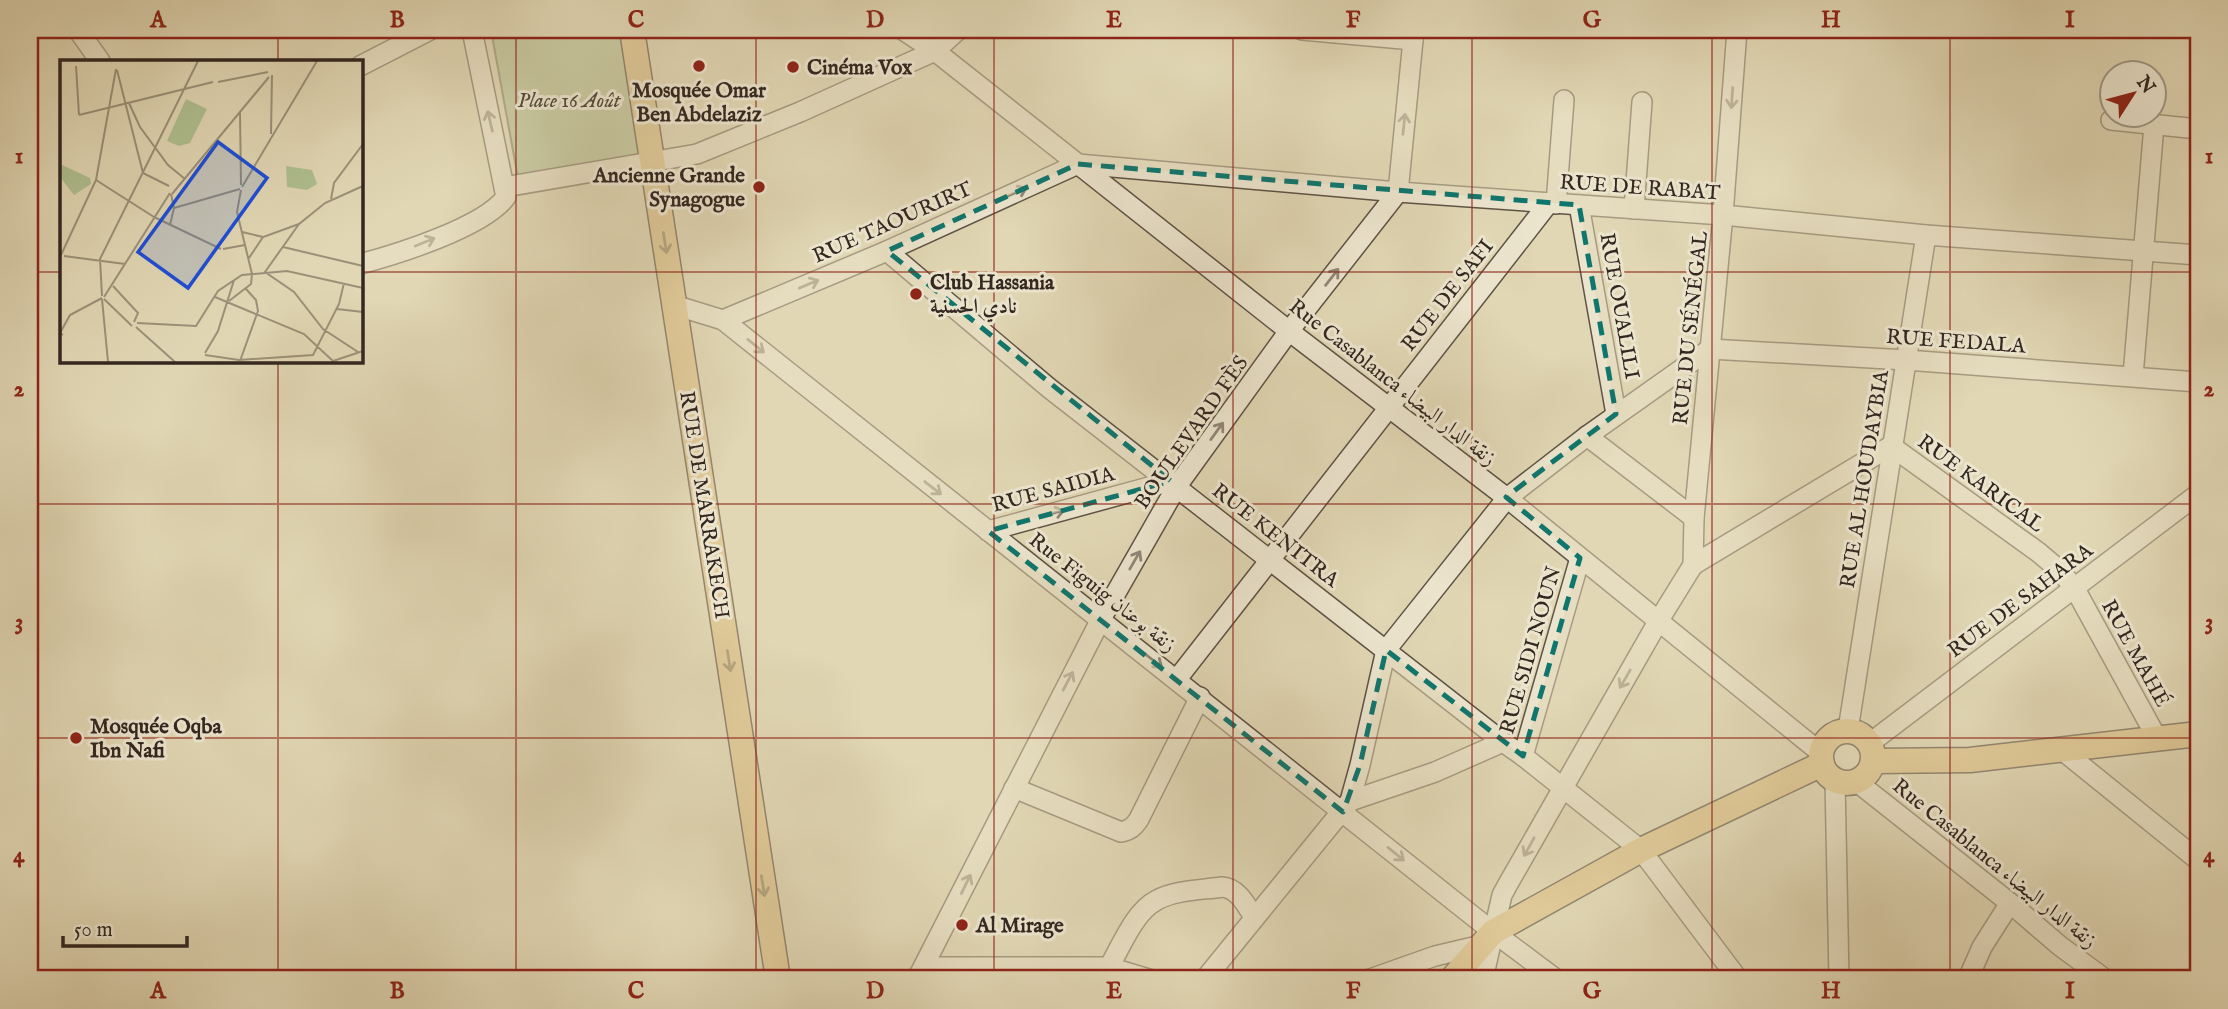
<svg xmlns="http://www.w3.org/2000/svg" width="2228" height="1009" font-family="'IM FELL English',Amiri,serif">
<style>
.green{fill:#afbf90;stroke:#717358;stroke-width:2}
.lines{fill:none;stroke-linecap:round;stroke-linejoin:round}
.minor-casing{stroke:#5e5345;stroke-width:22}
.major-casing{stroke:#332720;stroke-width:27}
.minor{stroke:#ece5ce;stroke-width:19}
.major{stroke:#e0bc7a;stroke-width:24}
.oneway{stroke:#908677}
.oneway2{stroke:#816a48}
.marked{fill:none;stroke:#0f766e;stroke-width:5;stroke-dasharray:14 9;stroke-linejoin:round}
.grid{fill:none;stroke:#8f2418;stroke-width:2;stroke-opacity:0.55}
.poi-dot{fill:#8f2418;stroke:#ece5ce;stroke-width:2.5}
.labels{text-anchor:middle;stroke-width:6;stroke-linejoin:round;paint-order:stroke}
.poi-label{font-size:21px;font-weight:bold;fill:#332720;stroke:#ece5ce;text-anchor:start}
.park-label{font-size:21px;font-style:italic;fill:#524d3c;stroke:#ece5ce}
.street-label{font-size:21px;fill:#332720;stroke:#ece5ce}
.inset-road{fill:none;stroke:#9b9179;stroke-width:2}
.view{fill:#1d4ed8;fill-opacity:0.15;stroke:#1d4ed8;stroke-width:3.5}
.inset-edge{fill:none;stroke:#332720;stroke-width:3.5}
.neatline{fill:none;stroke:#8f2418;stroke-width:2.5}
.grid-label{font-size:23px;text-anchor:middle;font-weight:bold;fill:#8f2418}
</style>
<rect width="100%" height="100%" fill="#e1d7b4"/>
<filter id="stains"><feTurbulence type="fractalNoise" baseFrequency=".00286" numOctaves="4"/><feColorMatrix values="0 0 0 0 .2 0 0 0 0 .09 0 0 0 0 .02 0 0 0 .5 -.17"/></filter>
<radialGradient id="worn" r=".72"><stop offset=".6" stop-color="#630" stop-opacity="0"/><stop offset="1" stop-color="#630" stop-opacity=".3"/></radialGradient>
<path class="green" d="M491,30H621L644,156L518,178Z"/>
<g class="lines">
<g class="minor-casing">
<g id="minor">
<path d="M78,30L100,61"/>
<path d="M903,30L935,51L1289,331L1507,498L1821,753"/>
<path d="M1302,30L1413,40"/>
<path d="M360,66L430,30"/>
<path d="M2111,120L2198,129"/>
<path d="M505,187L697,154L800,112L935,51L958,30"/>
<path d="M1556,204L1564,100"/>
<path d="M1579,205L1616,414"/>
<path d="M1634,209L1642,102"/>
<path d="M887,251L1049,388L1503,742L1523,756L1641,850L1738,979"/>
<path d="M360,264C398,254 484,227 506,197L472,30"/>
<path d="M674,305L723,320L1493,932L1556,979"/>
<path d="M723,320L887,251L1078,164L1398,192L1723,215L1926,235L2198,255"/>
<path d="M2133,376L2154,125"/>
<path d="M1587,436L1694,518"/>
<path d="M988,531L1171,481"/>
<path d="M1693,565L1891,446L2038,552L2057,568L2074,587L2158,740"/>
<path d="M1177,679L1548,204"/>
<path d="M1848,730L1926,235"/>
<path d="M1870,743L2198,494"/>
<path d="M2062,750L2198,860"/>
<path d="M1523,756L1580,558"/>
<path d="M1835,780L1839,979"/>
<path d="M1857,782L2010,903L2060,946L2105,979"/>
<path d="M1014,788L1121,832C1130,830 1134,827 1139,819L1200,697"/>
<path d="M1350,801L1435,772L1503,742"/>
<path d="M925,967H1109L1149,979"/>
<path d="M1116,978L1109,967C1122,945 1134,912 1157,900C1175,890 1202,890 1222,887C1238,888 1246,905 1254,917"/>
<path d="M917,979L1101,619L1177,486L1289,331L1398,192L1414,30"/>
<path d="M1205,979L1350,801L1360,765L1386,650L1507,498L1587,436L1710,349L1906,360L2198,382"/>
<path d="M1370,979L1435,956L1482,945"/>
<path d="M1483,979L1502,895L1508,884L1659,620L1693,565L1694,518L1723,215L1737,30"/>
<path d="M1968,979L1982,947L2010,903"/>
</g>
</g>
<g class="major-casing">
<g id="major">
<path d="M632,30L778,979"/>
<circle cx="1847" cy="757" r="26"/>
<path d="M1874,761L1970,760L2198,734"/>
<path d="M1452,979L1493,932L1641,850L1822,764"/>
</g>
</g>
<use href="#minor" class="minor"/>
<use href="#major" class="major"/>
</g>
<defs><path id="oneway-shaft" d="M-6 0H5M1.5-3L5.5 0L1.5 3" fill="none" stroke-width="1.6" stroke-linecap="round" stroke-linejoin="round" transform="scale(1.75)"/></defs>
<g class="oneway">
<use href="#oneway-shaft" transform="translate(1732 98) rotate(94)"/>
<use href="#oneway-shaft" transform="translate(490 121) rotate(-103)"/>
<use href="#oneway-shaft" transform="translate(1404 124) rotate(-84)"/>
<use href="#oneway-shaft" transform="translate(1017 192) rotate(-24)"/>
<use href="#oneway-shaft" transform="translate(425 242) rotate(-22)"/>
<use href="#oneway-shaft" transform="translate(1332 277) rotate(-52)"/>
<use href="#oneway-shaft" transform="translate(809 284) rotate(-23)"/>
<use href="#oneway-shaft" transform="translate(756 346) rotate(39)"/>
<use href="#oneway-shaft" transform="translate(1217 431) rotate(-54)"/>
<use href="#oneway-shaft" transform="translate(933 488) rotate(38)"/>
<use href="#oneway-shaft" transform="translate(1054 513) rotate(-15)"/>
<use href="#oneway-shaft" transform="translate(1135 560) rotate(-60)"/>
<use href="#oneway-shaft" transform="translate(1154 661) rotate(38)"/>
<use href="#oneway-shaft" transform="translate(1625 679) rotate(120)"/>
<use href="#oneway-shaft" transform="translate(1068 681) rotate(-62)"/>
<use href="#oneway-shaft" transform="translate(1529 847) rotate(119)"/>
<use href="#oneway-shaft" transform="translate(1396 854) rotate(39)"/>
<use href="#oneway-shaft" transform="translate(966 884) rotate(-64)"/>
</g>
<g class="oneway2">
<use href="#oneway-shaft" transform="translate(665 243) rotate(81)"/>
<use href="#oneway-shaft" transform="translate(729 661) rotate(81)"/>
<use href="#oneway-shaft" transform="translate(763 886) rotate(81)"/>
</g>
<path d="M0 0H2228V1009H0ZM1078,164L1579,205L1616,414L1506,497L1580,558L1523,756L1386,650L1360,765L1343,812L988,531L1171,481L887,251Z" fill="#e1d7b4" fill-opacity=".55" fill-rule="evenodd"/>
<path class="marked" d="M1078,164L1579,205L1616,414L1506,497L1580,558L1523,756L1386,650L1360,765L1343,812L988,531L1171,481L887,251Z"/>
<path class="grid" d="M278,30V61M516,30V979M756,30V979M994,30V979M1233,30V979M1472,30V979M1712,30V979M1950,30V979M30,272H61M360,272H2198M278,360V979M30,504H2198M30,738H2198"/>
<g class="poi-dot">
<circle cx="699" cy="66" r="7"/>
<circle cx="793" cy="67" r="7"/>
<circle cx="759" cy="187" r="7"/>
<circle cx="916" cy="294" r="7"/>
<circle cx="76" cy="738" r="7"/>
<circle cx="962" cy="925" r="7"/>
</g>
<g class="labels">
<g class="poi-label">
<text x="807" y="74">Cinéma Vox</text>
<text x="699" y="97" text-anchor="middle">Mosquée Omar<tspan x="699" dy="24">Ben Abdelaziz</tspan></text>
<text x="745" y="182" text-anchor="end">Ancienne Grande<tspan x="745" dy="24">Synagogue</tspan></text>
<text x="930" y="289">Club Hassania<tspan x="930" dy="24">نادي الحسنية</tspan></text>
<text x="90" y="733">Mosquée Oqba<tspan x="90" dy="24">Ibn Nafi</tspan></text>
<text x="976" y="932">Al Mirage</text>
</g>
<g class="park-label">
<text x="569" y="107">Place 16 Août</text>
</g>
<g class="street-label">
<text transform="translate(1640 187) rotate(4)" y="7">RUE DE RABAT</text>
<text transform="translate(892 222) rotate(-24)" y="7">RUE TAOURIRT</text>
<text transform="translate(1447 295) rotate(-52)" y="7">RUE DE SAFI</text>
<text transform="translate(1620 306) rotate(80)" y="7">RUE OUALILI</text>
<text transform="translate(1690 328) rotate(-84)" y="7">RUE DU SÉNÉGAL</text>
<text transform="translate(1956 341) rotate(4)" y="7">RUE FEDALA</text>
<text transform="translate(1393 382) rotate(38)" y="7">Rue Casablanca زنقة الدار البيضاء</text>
<text transform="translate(1191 432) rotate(-55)" y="7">BOULEVARD FÈS</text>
<text transform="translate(1864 479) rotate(-81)" y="7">RUE AL HOUDAYBIA</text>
<text transform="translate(1981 483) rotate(36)" y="7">RUE KARICAL</text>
<text transform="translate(1053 489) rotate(-15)" y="7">RUE SAIDIA</text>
<text transform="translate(705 505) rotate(81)" y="7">RUE DE MARRAKECH</text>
<text transform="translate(1276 535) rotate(38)" y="7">RUE KENITRA</text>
<text transform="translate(1103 592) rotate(38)" y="7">Rue Figuig زنقة بوعنان</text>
<text transform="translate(2020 600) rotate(-37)" y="7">RUE DE SAHARA</text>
<text transform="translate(1530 650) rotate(-74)" y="7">RUE SIDI NOUN</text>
<text transform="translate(2136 653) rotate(61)" y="7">RUE MAHÉ</text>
<text transform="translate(1995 863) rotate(39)" y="7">Rue Casablanca زنقة الدار البيضاء</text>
</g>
</g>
<g transform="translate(60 60)">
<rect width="303" height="303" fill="#e1d7b4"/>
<path d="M126,39L147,49L130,83L119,86L107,81ZM0,104L30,118L31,124L14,135L0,117ZM226,106L252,110L257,124L247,130L227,127Z" fill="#afbf90"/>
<path class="inset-road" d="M16,6L19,55M57,10L83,113L109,126M158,22L208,12M69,43L80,67L108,105L125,119M180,53L181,125M19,55L153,22M211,74L212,15M36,120L94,157M182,127L257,1M181,130L177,152L192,214M112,134L209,17M271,139L274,123L303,84M114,148L180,129M94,157L161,189M239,164L205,212L234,232L263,269L298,292M110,165L114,148L111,134M182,172L203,177M223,187L303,206M163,189L185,185M1,195L36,120L56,9M4,196L65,204M189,198L203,177L239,164L265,143L303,126M53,226L78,253L74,262M42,236L40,199L138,1M44,237L110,133M155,237L244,274L274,302M42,239L48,302M44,239L72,266M169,241L191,224L192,214M277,249L303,252M77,263L136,266L158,231L182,215L227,211L303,228M76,267L115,302M3,275L0,273L10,255L42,238M145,293L158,271L174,220M145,295L179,300L253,295L279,244L284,223M180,301L198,251L196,240L186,229M273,301L303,291"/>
<path class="view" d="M158,82L207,118L128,228L78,192Z"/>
<rect width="303" height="303" class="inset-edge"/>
</g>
<rect width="2228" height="1009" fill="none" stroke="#e1d7b4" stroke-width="77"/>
<g transform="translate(2133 94) rotate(54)"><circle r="33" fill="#ece5ce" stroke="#a29988" stroke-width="2"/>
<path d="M0-5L12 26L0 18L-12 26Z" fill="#8f2418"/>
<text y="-10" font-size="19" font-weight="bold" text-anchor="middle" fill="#332720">N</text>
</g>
<path d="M63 936v10h124v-10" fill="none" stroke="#332720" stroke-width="3.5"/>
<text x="74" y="936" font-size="21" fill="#332720" stroke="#ece5ce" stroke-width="5" paint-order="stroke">50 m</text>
<rect x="38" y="38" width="2152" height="932" class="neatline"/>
<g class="grid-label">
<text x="158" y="27">A</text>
<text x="397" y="27">B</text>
<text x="636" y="27">C</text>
<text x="875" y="27">D</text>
<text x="1114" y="27">E</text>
<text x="1353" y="27">F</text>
<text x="1592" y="27">G</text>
<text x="1831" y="27">H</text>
<text x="2070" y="27">I</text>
<text x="19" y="163">1</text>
<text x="2209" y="163">1</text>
<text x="19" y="396">2</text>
<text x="2209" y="396">2</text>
<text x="19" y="629">3</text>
<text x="2209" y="629">3</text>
<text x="19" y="862">4</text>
<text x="2209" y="862">4</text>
<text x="158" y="998">A</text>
<text x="397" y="998">B</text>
<text x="636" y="998">C</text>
<text x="875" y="998">D</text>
<text x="1114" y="998">E</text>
<text x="1353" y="998">F</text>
<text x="1592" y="998">G</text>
<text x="1831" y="998">H</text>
<text x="2070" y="998">I</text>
</g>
<rect width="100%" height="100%" filter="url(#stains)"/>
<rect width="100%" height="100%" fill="url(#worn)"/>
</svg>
